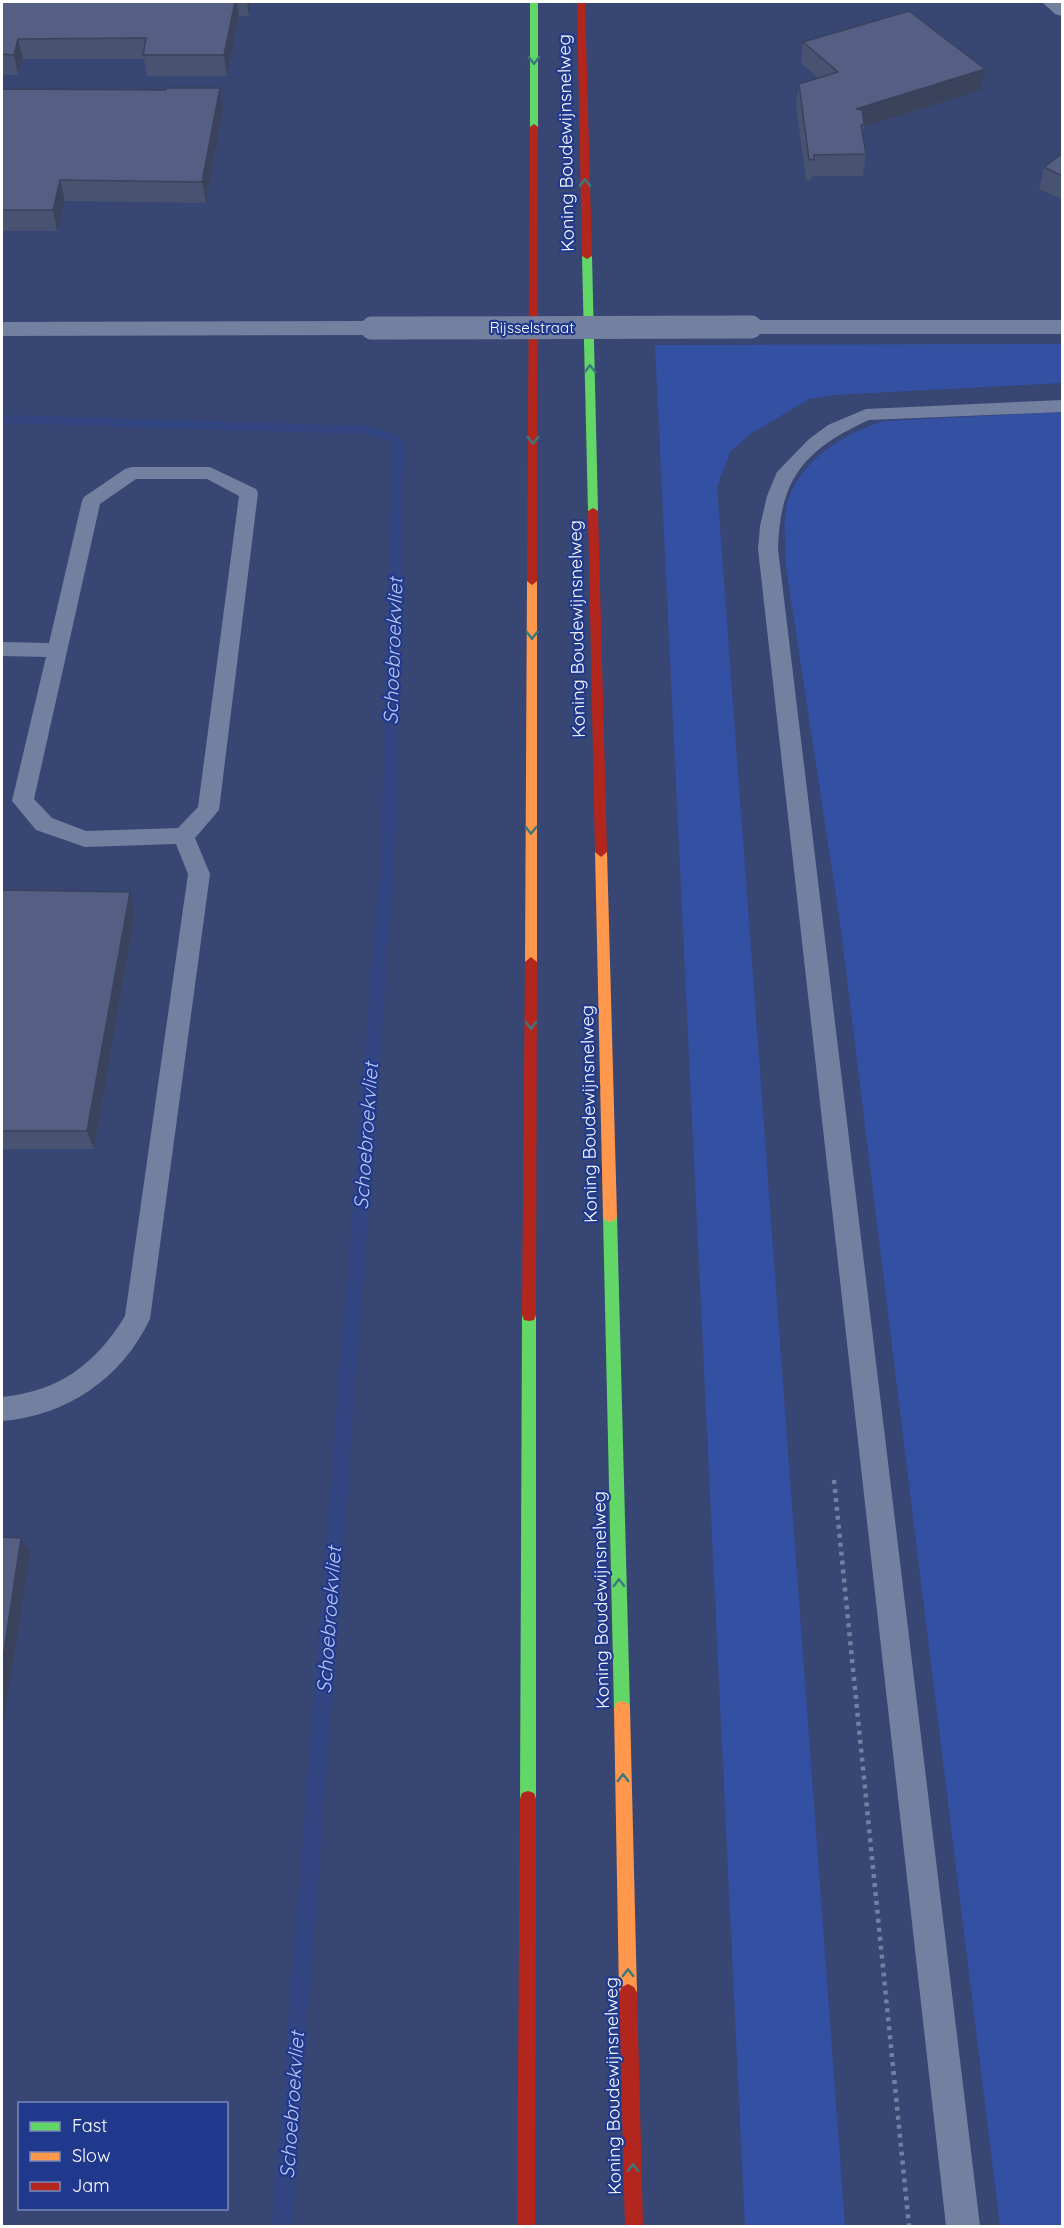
<svg xmlns="http://www.w3.org/2000/svg" width="1064" height="2228" font-family="Quicksand,sans-serif">
<style>
.green{fill:#3450a2}
.lines{fill:none;stroke-linecap:round;stroke-linejoin:round}
.stream{fill:#334682;fill-rule:evenodd}
.path{stroke:#7480a0;stroke-width:4.5;stroke-dasharray:4 5;stroke-linecap:butt}
.lane{fill:#7480a0;fill-rule:evenodd}
.street{fill:#7480a0;fill-rule:evenodd}
.fast{fill:#63d668;fill-rule:evenodd}
.slow{fill:#ff974d;fill-rule:evenodd}
.jam{fill:#b3261e;fill-rule:evenodd}
.street-bridge{stroke:#7480a0;stroke-width:23}
.wall{fill:#485271}
.shaded-wall{fill:#3b425c}
.building{fill:#545f83;stroke:#3b425c;stroke-width:1.5}
.oneway{stroke:#3b787e}
.labels{text-anchor:middle;stroke-width:4.5;stroke-linejoin:round;paint-order:stroke}
.far-street-label{font-size:15px;fill:#fff;stroke:#20398c}
.street-label{font-size:18px;fill:#fff;stroke:#20398c}
.water-label{font-size:20px;font-style:italic;fill:#b9c8f3;stroke:#20398c}
</style>
<rect width="100%" height="100%" fill="#384674"/>
<g class="green">
<path d="M1062,344V383L835,395L809,399L749,435L730,452L717,487L845,2226H745L655,345Z"/>
<path d="M1062,412V2226H1000L840,922L786,567C786,550 784,533 785,516C790,466 841,434 884,421Z"/>
</g>
<g class="lines">
<path class="stream" d="M2,415L367,426L393,433L405,443L394,867L292,2226H272L380,867L393,444L385,439L367,434L2,423Z"/>
<path class="path" d="M834,1480L909,2226"/>
<g class="lane">
<path d="M1062,400V412L869,420C805,449 780,478 778,549L980,2226H946L758,549L760,526L767,496L777,472L809,439L828,425L866,409Z"/>
<path d="M132,467H210L256,489L258,493L219,810L195,838L210,874L150,1319C122,1378 67,1416 2,1421V1397C59,1391 95,1365 125,1316L188,874L176,844L85,847L36,830L12,801L46,657L2,656V642L49,643L82,501L84,497L125,469ZM136,479H207L239,496L198,807L178,828L86,831L52,818L34,799L100,504Z"/>
</g>
<g class="street">
<path d="M1042,2H1062V16L1055,14Z"/>
<path d="M751,320H1062V334H751L743,332L739,327L743,322Z"/>
<path d="M372,321L380,323L384,328L380,333L372,335L2,336V322Z"/>
</g>
<g class="fast">
<path d="M530,2H538V127L534,130L530,127Z"/>
<path d="M587,253L592,256L598,511L593,514L588,511L582,256Z"/>
<path d="M610,1210L615,1212L617,1216L630,1709L628,1715L622,1717L616,1715L614,1709L603,1216L605,1212Z"/>
<path d="M529,1309L534,1310L536,1315V1799L534,1805L528,1807L522,1805L520,1799L522,1315L524,1310Z"/>
</g>
<g class="slow">
<path d="M532,577L537,581V962L531,967L525,962L527,581Z"/>
<path d="M601,847L607,852L617,1216L615,1220L610,1222L605,1220L603,1216L595,852Z"/>
<path d="M622,1701L628,1703L630,1709L637,1993L634,1999L628,2002L622,1999L619,1993L614,1709L616,1703Z"/>
</g>
<g class="jam">
<path d="M577,2H585L592,256L587,259L582,256Z"/>
<path d="M534,124L538,127L537,581L532,585L527,581L530,127Z"/>
<path d="M593,508L598,511L607,852L601,857L595,852L588,511Z"/>
<path d="M531,957L537,962L536,1315L534,1320L529,1321L524,1320L522,1315L525,962Z"/>
<path d="M528,1791L534,1793L536,1799L535,2226H517L520,1799L522,1793Z"/>
<path d="M628,1984L634,1987L637,1993L643,2226H625L619,1993L622,1987Z"/>
</g>
<path class="street-bridge" d="M372,328L751,327"/>
</g>
<g class="wall">
<path d="M2,2H251L249,16H239L227,76H147L144,59H23L18,75H2Z"/>
<path d="M803,42L981,90L864,127L863,135L866,154L863,176H812L811,181L806,180L796,105L799,84L818,78L801,63Z"/>
<path d="M2,89L223,109L206,203L65,201L57,231H2Z"/>
<path d="M1062,154V199L1039,189L1044,167Z"/>
<path d="M2,890L135,912L94,1149H2Z"/>
</g>
<g class="shaded-wall">
<path d="M235,2H237L239,16L227,76L224,55Z"/>
<path d="M247,2H251L249,16Z"/>
<path d="M18,39L23,59L18,75L14,55Z"/>
<path d="M985,69L981,90L864,127V124L861,125L856,109Z"/>
<path d="M220,88L223,109L206,203L202,182Z"/>
<path d="M60,180L65,201L57,231L53,210Z"/>
<path d="M130,892L135,912L94,1149L87,1131Z"/>
<path d="M21,1538L30,1552L2,1735V1664Z"/>
</g>
<g class="building">
<path d="M2,2H235L224,55H143L146,38L18,39L14,55L2,54Z"/>
<path d="M909,11L985,69L856,109L862,110L864,124L861,125L866,154L814,155V160L809,159L799,84L838,72L803,42Z"/>
<path d="M167,88H220L202,182L60,180L53,210H2V89L166,90Z"/>
<path d="M1062,154V176L1044,167Z"/>
<path d="M2,890L130,892L87,1131H2Z"/>
<path d="M2,1537L21,1538L2,1664Z"/>
</g>
<defs><path id="oneway-chevron" d="M-2-3.5L2.5 0L-2 3.5" fill="none" stroke-width="1.6" stroke-linecap="round" stroke-linejoin="round" transform="scale(1.5)"/></defs>
<g class="oneway">
<use href="#oneway-chevron" transform="translate(534 60) rotate(90)"/>
<use href="#oneway-chevron" transform="translate(585 183) rotate(-91)"/>
<use href="#oneway-chevron" transform="translate(590 369) rotate(-91)"/>
<use href="#oneway-chevron" transform="translate(533 440) rotate(90)"/>
<use href="#oneway-chevron" transform="translate(532 635) rotate(90)"/>
<use href="#oneway-chevron" transform="translate(531 830) rotate(90)"/>
<use href="#oneway-chevron" transform="translate(531 1025) rotate(90)"/>
<use href="#oneway-chevron" transform="translate(619 1583) rotate(-91)"/>
<use href="#oneway-chevron" transform="translate(623 1778) rotate(-91)"/>
<use href="#oneway-chevron" transform="translate(628 1973) rotate(-91)"/>
<use href="#oneway-chevron" transform="translate(633 2168) rotate(-91)"/>
</g>
<g class="labels">
<g class="far-street-label">
<text x="532" y="333">Rijsselstraat</text>
</g>
<g class="street-label">
<text transform="translate(566 143) rotate(-91)" y="6">Koning Boudewijnsnelweg</text>
<text transform="translate(577 629) rotate(-91)" y="6">Koning Boudewijnsnelweg</text>
<text transform="translate(589 1114) rotate(-91)" y="6">Koning Boudewijnsnelweg</text>
<text transform="translate(601 1600) rotate(-91)" y="6">Koning Boudewijnsnelweg</text>
<text transform="translate(613 2086) rotate(-91)" y="6">Koning Boudewijnsnelweg</text>
</g>
<g class="water-label">
<text transform="translate(393 651) rotate(-88)" y="7">Schoebroekvliet</text>
<text transform="translate(366 1136) rotate(-86)" y="7">Schoebroekvliet</text>
<text transform="translate(329 1620) rotate(-86)" y="7">Schoebroekvliet</text>
<text transform="translate(292 2105) rotate(-86)" y="7">Schoebroekvliet</text>
</g>
</g>
<rect width="1064" height="2228" fill="none" stroke="#ffffff" stroke-width="6"/>
<rect x="18" y="2102" width="210" height="108" fill="#20398c" stroke="#7988ba" stroke-width="1.5"/>
<rect x="30" y="2122" width="30" height="9" fill="#63d668" stroke="#7988ba" stroke-width="1.5"/>
<text x="72" y="2132" font-size="18" fill="#ffffff">Fast</text>
<rect x="30" y="2152" width="30" height="9" fill="#ff974d" stroke="#7988ba" stroke-width="1.5"/>
<text x="72" y="2162" font-size="18" fill="#ffffff">Slow</text>
<rect x="30" y="2182" width="30" height="9" fill="#b3261e" stroke="#7988ba" stroke-width="1.5"/>
<text x="72" y="2192" font-size="18" fill="#ffffff">Jam</text>
</svg>
